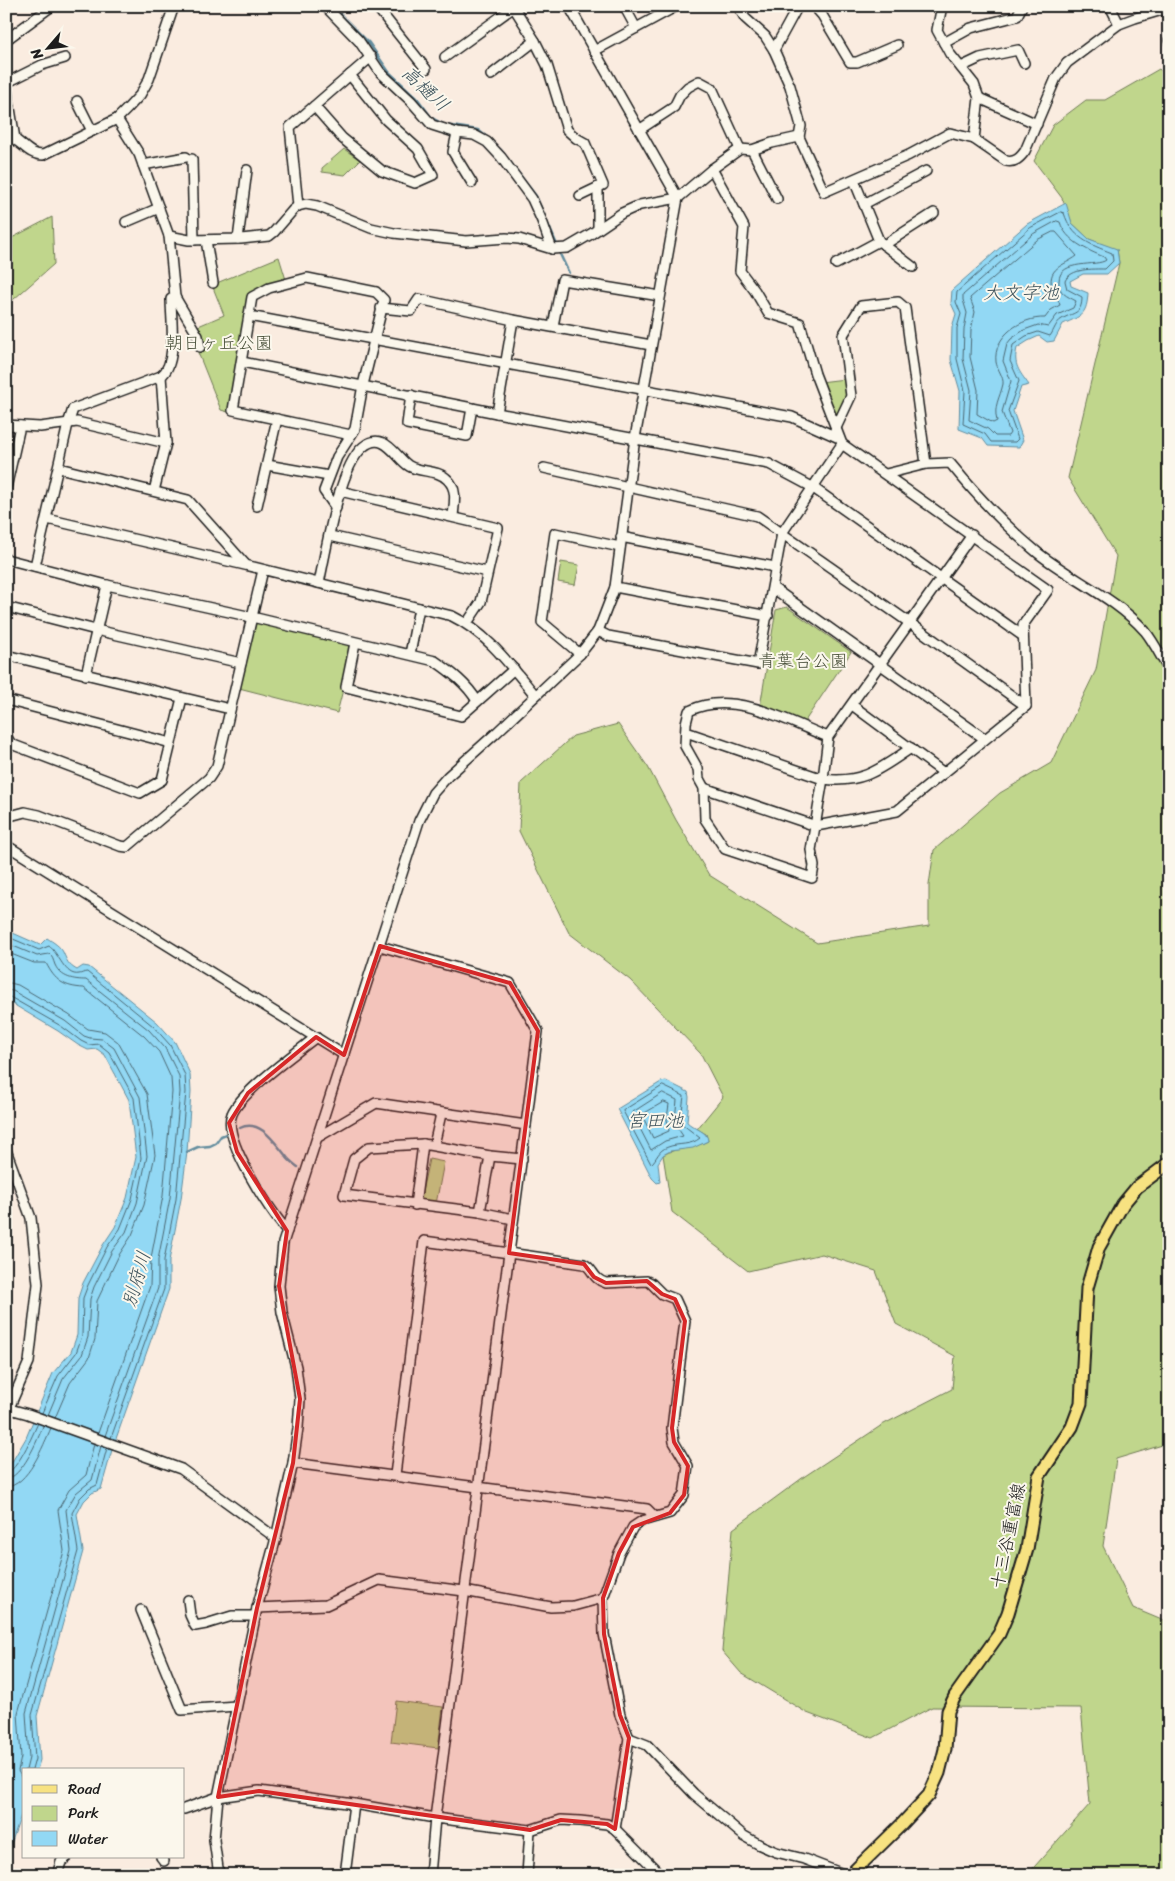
<svg xmlns="http://www.w3.org/2000/svg" width="1175" height="1881" font-family="Sriracha,'Klee One',sans-serif">
<style>
.green{fill:#c0d68c;stroke:#6e7954}
.water{fill:#92d8f4;stroke:#638d9e}
.lines{fill:none;stroke-linecap:round;stroke-linejoin:round}
.shore{stroke:#4b6772;stroke-width:1}
.stream{stroke:#638d9e;stroke-width:2.5}
.minor-casing{stroke:#1c1c1c;stroke-width:12}
.major-casing{stroke:#1c1c1c;stroke-width:15}
.minor{stroke:#fbf7ec;stroke-width:9}
.major{stroke:#f7e281;stroke-width:11}
.marked{fill:#d62828;fill-opacity:0.2;stroke:#d62828;stroke-width:4;stroke-linejoin:round}
.labels{text-anchor:middle;stroke-width:4;stroke-linejoin:round;paint-order:stroke}
.park-label{font-size:18px;fill:#4d543e;stroke:#fbf7ec}
.street-label{font-size:18px;fill:#1c1c1c;stroke:#fbf7ec}
.water-label{font-size:19px;font-style:italic;fill:#3f545d;stroke:#fbf7ec}
</style>
<rect width="100%" height="100%" fill="#faece0"/>
<filter id="ink" filterUnits="userSpaceOnUse"><feTurbulence type="fractalNoise" baseFrequency=".02" numOctaves="2"/><feDisplacementMap in="SourceGraphic" scale="10" xChannelSelector="R" yChannelSelector="G"/><feConvolveMatrix kernelMatrix="1 2 1 2 8 2 1 2 1" color-interpolation-filters="sRGB"/></filter>
<g filter="url(#ink)">
<g class="green">
<path d="M1159,69L1169,78V1443L1116,1459L1103,1546L1133,1608L1169,1623V1875H1027L1090,1804L1081,1708L932,1707L873,1738L807,1713L741,1673L722,1651L733,1529L805,1476L882,1425L952,1389L955,1356L896,1324L876,1271L822,1254L748,1271L672,1212L663,1155C677,1147 693,1149 708,1141L706,1134L697,1129L723,1097L701,1054L630,980L569,933L519,831L521,783L573,736L618,724L648,767L676,820L709,875L817,943L929,926V885L934,850L1000,793L1051,763L1096,670L1116,556L1068,478L1119,263L1117,250L1089,239L1072,223L1062,198L1034,161L1053,125L1086,100H1105Z"/>
<path d="M344,149L360,160L345,175L322,172V168Z"/>
<path d="M52,217L54,264L6,306V241Z"/>
<path d="M279,257L287,283L252,297L228,412L221,410L189,330L224,315L212,285Z"/>
<path d="M845,379L847,394L836,416L820,382Z"/>
<path d="M561,562L579,565L575,585L558,582Z"/>
<path d="M787,607L851,652L803,724L760,707L776,610Z"/>
<path d="M252,617L355,643L337,713L235,687Z"/>
<path d="M429,1159L444,1162L436,1204L420,1201Z"/>
<path d="M396,1701L443,1707L438,1748L391,1742Z"/>
</g>
<g class="water">
<path d="M1066,203L1072,223L1089,239L1117,249L1119,263L1107,274H1083L1070,281L1071,286L1088,293C1087,314 1082,316 1063,324L1054,341L1047,342L1039,336L1028,341L1017,348C1013,365 1019,371 1029,385L1021,387L1013,411L1023,440L1019,447L988,446L982,438L959,429L960,391L951,360L952,327L956,314L951,303L952,290L1027,224Z"/>
<path d="M6,930L40,945L47,938C53,942 60,946 63,952C67,961 68,965 77,970L83,966L89,967L157,1022L175,1042L190,1074L191,1092L187,1152L181,1199L169,1261V1289L112,1450L101,1489L92,1493L84,1501L77,1514L83,1551L37,1716L40,1760L37,1770H24V1807L6,1858V1472L26,1438L53,1373L71,1352L77,1335L78,1298L83,1283L103,1245L115,1227L127,1198L136,1157L129,1100L105,1055L97,1049L88,1050L78,1045L58,1031L6,1000Z"/>
<path d="M666,1081L688,1092L689,1097L687,1122C694,1129 708,1131 708,1141L693,1148L670,1151L663,1155L658,1163L660,1182L657,1183L652,1178L617,1109L661,1082Z"/>
</g>
<g class="lines">
<g class="shore">
<path d="M1061,212L1064,213C1072,238 1089,244 1112,253L1113,261L1105,269C1093,269 1071,268 1065,281L1067,289L1082,297C1082,315 1073,312 1062,319C1056,322 1054,331 1050,336L1038,332L1026,336L1013,345L1010,361L1019,381L1008,411L1018,439L1015,442H991L985,434L963,424L965,391L957,359V328L961,314L956,302L957,292L1030,228Z"/>
<path d="M1057,221L1060,222C1066,241 1087,250 1104,257L1106,260C1098,267 1059,259 1059,281C1058,293 1067,296 1076,301L1073,308L1057,315L1048,327L1038,325L1024,330L1011,339L1007,344L1003,361L1011,381L1002,412L1010,433L1008,436H995L988,429L969,420L971,390L963,359L964,329L967,313L963,300V295L1033,234Z"/>
<path d="M1053,232H1056L1077,256C1064,266 1045,267 1053,291C1055,296 1059,300 1060,305L1051,310L1045,318C1021,317 993,336 996,362C997,369 1004,377 1003,384C1000,398 993,406 997,421L993,423L977,414L978,390L970,357L971,330L975,312L970,298L1037,240Z"/>
<path d="M6,936L39,950L49,946C59,953 65,977 79,974C81,974 84,972 87,972L153,1026L170,1045L185,1075L186,1092L176,1199L164,1260V1289L111,1438"/>
<path d="M6,943L37,956L49,954C53,957 53,960 55,965C61,978 74,980 86,980L149,1030L165,1048L179,1076L180,1092L170,1198L158,1260V1288L105,1436"/>
<path d="M6,952L34,963H46C55,981 64,987 84,988L144,1036L159,1052L171,1078L172,1092L163,1196L151,1258L150,1286L98,1433"/>
<path d="M6,982L18,985L69,1015L88,1029L105,1032L118,1042L147,1094L155,1155L144,1205L132,1235L119,1255L97,1301L95,1339L89,1358L70,1383L55,1418"/>
<path d="M6,990L13,991L65,1021L84,1036L90,1038L102,1039L114,1048L140,1097L147,1156L137,1203L126,1232L112,1251L94,1287L90,1299L88,1337L82,1355L63,1379L48,1415"/>
<path d="M6,996L10,997L61,1026L81,1041L89,1045L99,1044L109,1052L134,1098L141,1158L132,1199L120,1229L107,1247L88,1285L83,1298L82,1336L76,1353L58,1376L42,1413"/>
<path d="M663,1086L684,1096L681,1118L682,1124L700,1138C691,1146 678,1143 668,1147C658,1150 657,1159 651,1164L623,1111Z"/>
<path d="M663,1093L677,1100L675,1120L677,1127L683,1136L665,1141L651,1150L632,1113Z"/>
<path d="M664,1102L669,1104L667,1119L669,1131L653,1138L642,1115Z"/>
<path d="M6,1473C17,1472 33,1434 38,1423"/>
<path d="M6,1479C22,1478 38,1439 43,1426"/>
<path d="M6,1487C28,1486 43,1446 51,1428"/>
<path d="M26,1770L29,1758L26,1713L71,1551L66,1510L76,1493L92,1480L101,1446"/>
<path d="M32,1770L35,1759L32,1715L78,1551L72,1513L80,1498L89,1489L97,1485L107,1448"/>
<path d="M24,1782L18,1771L21,1757L18,1713L64,1551L58,1510L69,1490L86,1475L94,1444"/>
</g>
<g class="stream">
<path d="M332,6L369,43L389,72L417,98L432,118L445,125L478,130L488,138"/>
<path d="M494,144L501,150L536,196L557,245"/>
<path d="M559,252L569,273"/>
<path d="M240,1128C260,1118 275,1143 286,1156C289,1161 294,1164 298,1167"/>
<path d="M187,1152L198,1147L210,1146L216,1143L221,1136L226,1134"/>
</g>
<g class="minor-casing">
<g id="minor">
<path d="M325,6L359,41L380,72L411,101L432,125L457,133L474,135L487,142L501,157L532,199L542,221L552,249"/>
<path d="M376,6L426,69"/>
<path d="M513,6L535,41L547,65L567,130L576,138L585,143L603,185L580,196"/>
<path d="M624,6L636,28"/>
<path d="M738,6L745,18L765,36L774,50"/>
<path d="M798,6L774,50L790,86L801,126L799,137L824,192L909,155L950,133L974,139L1006,161C1015,163 1020,158 1025,151L1056,78L1067,63L1119,24L1135,18L1169,8"/>
<path d="M814,6L822,15L850,62H857L897,45"/>
<path d="M942,6L937,30L950,54L974,84L979,98L974,139"/>
<path d="M1110,6L1119,24"/>
<path d="M6,40L52,6"/>
<path d="M1169,40V41"/>
<path d="M944,43L971,28L1017,16L1022,6"/>
<path d="M594,51L675,7"/>
<path d="M445,57L514,7"/>
<path d="M961,67L980,58L1018,50L1024,63"/>
<path d="M6,72L7,90L15,139"/>
<path d="M350,75L371,57"/>
<path d="M491,75L535,41"/>
<path d="M6,83L42,65L65,58"/>
<path d="M979,98L1037,124"/>
<path d="M77,101L92,131"/>
<path d="M117,119L139,154L169,236L189,240L241,239L269,236L274,232L293,210L298,206L306,204L317,206L371,228L394,233L466,241L506,238L519,239L552,249L567,248L591,234L622,213L640,205L678,198L712,169L740,149L752,150L772,143L799,137"/>
<path d="M639,130L674,107L680,95L688,87L699,81L712,88L740,149"/>
<path d="M457,133L453,152L472,183"/>
<path d="M6,136C22,139 26,155 43,155L117,119L128,108L140,95L149,79L174,6"/>
<path d="M752,150L777,199"/>
<path d="M192,159L194,240"/>
<path d="M143,165L186,157"/>
<path d="M854,180L879,241L913,267"/>
<path d="M864,204L926,171"/>
<path d="M298,206L290,127L350,75L386,120L418,149L433,175L415,183L382,171L342,138L314,106"/>
<path d="M126,222L159,208"/>
<path d="M598,228V187"/>
<path d="M238,239L247,170"/>
<path d="M206,240L213,283"/>
<path d="M884,245L934,213"/>
<path d="M836,264L879,241"/>
<path d="M175,297L198,336L200,347"/>
<path d="M381,308L411,311L419,299L513,320L651,345"/>
<path d="M249,316L792,417L839,438"/>
<path d="M553,326L562,280L660,296"/>
<path d="M242,362L497,413L769,464L812,487L1023,636"/>
<path d="M161,376C178,364 171,319 171,299L175,297L169,236"/>
<path d="M411,395L407,424L467,436L472,408"/>
<path d="M497,413L513,320"/>
<path d="M6,425L40,427L77,422L166,443"/>
<path d="M835,430L851,396L843,335L861,306L898,302L905,308L926,464L886,474"/>
<path d="M926,464L950,463C977,496 1005,526 1038,553C1072,580 1116,598 1145,631C1154,642 1161,657 1169,670"/>
<path d="M267,465L329,476"/>
<path d="M59,468L188,500L245,564"/>
<path d="M544,468L757,516L910,623L1026,706"/>
<path d="M6,488L20,426"/>
<path d="M340,491L498,528L481,602L467,623"/>
<path d="M257,506L277,419"/>
<path d="M336,508L324,491L337,457L355,429L363,385L384,300L376,292L307,278L269,288L252,297L233,410L351,435"/>
<path d="M47,519L245,565L452,616C487,633 510,665 535,695"/>
<path d="M330,536L487,572"/>
<path d="M621,537L775,567"/>
<path d="M6,559L107,585L252,617L435,661C451,672 467,684 477,701"/>
<path d="M35,566L68,424L73,409L161,376L166,443L154,491"/>
<path d="M319,583C326,551 339,467 363,447C384,429 396,458 409,466C421,473 438,469 448,480C458,490 454,504 453,516"/>
<path d="M615,587L768,616"/>
<path d="M773,588L985,739"/>
<path d="M6,607L96,630L241,663"/>
<path d="M598,631L608,636L758,664L782,533L842,444"/>
<path d="M355,643L346,687L461,716L514,669"/>
<path d="M410,654L419,608"/>
<path d="M580,654L542,622L555,533L620,547"/>
<path d="M6,655L230,709"/>
<path d="M86,675L107,585"/>
<path d="M6,700L171,743"/>
<path d="M852,705L944,773"/>
<path d="M686,732L823,779C863,784 880,769 911,748"/>
<path d="M6,736L11,744L140,793L162,780L182,698"/>
<path d="M828,737C787,721 733,689 689,711L686,723L685,746L698,769L699,779L704,788L705,819L725,849L812,878L814,866L811,850L823,779L828,737L972,535"/>
<path d="M704,788L816,826L897,811L1026,706L1023,625L1048,590L842,444L815,374L800,323L768,313L755,291L740,271L744,227L712,169"/>
<path d="M6,817L25,812L39,815L120,846L127,847L209,778L217,766L263,570"/>
<path d="M6,845L344,1055"/>
<path d="M380,946L510,983L538,1031L526,1125"/>
<path d="M318,1137L376,1103L526,1125L509,1253L584,1264C594,1269 592,1279 606,1283L647,1281L651,1283L662,1294L675,1299L685,1321L672,1428L674,1442L688,1466L684,1495L670,1513L642,1521L633,1527L619,1553L603,1598L604,1634L620,1715L629,1738L615,1829"/>
<path d="M434,1145L441,1114"/>
<path d="M6,1150L31,1218L38,1284L29,1362L6,1415"/>
<path d="M415,1205L423,1144"/>
<path d="M480,1212L490,1156"/>
<path d="M513,1219L480,1212L344,1195L354,1159L369,1147L423,1144L490,1156L522,1159"/>
<path d="M287,1231C270,1210 221,1139 232,1114C241,1092 296,1053 316,1037"/>
<path d="M6,1408L28,1414L181,1469L276,1538"/>
<path d="M293,1463L647,1509L655,1517"/>
<path d="M188,1600L190,1615L195,1626L206,1624L232,1616H255"/>
<path d="M257,1608L326,1605L379,1580L464,1591L551,1607L573,1606L603,1598"/>
<path d="M141,1610L182,1710L236,1706"/>
<path d="M629,1738L647,1745L694,1794L744,1836L760,1845L776,1852L804,1859L846,1875"/>
<path d="M184,1809L218,1797L259,1791L354,1804L435,1818L509,1253L424,1241L395,1475"/>
<path d="M161,1857L164,1861"/>
<path d="M57,1875L61,1862L67,1857"/>
<path d="M219,1875L214,1840L218,1797L257,1608L276,1538L293,1463L298,1428L300,1399L296,1367L282,1312L279,1286L283,1243L419,821L433,793L448,776L495,734L580,654L598,631L615,587L635,438L678,198L569,6"/>
<path d="M345,1875L354,1804"/>
<path d="M430,1875L435,1818L530,1830L561,1820L580,1821L607,1824L615,1829L661,1875"/>
<path d="M527,1875L530,1830"/>
</g>
</g>
<g class="major-casing">
<path id="major" d="M850,1875L902,1824L929,1795L939,1773L945,1749L948,1711L955,1696L999,1634L1008,1613L1027,1549L1039,1476L1072,1427L1081,1403L1087,1288L1099,1247L1123,1204L1137,1187L1169,1163"/>
</g>
<use href="#minor" class="minor"/>
<use href="#major" class="major"/>
</g>
</g>
<path class="marked" d="M380,946L510,983L538,1031L509,1253L584,1264L594,1277L606,1283L647,1281L662,1294L675,1299L685,1321L672,1428L674,1442L688,1466L684,1495L670,1513L633,1527L619,1553L603,1598L604,1634L620,1715L629,1738L615,1829L607,1824L561,1820L530,1830L259,1791L218,1797L257,1608L293,1463L300,1399L279,1286L287,1231L237,1152L229,1123L248,1093L316,1037L344,1055Z"/>
<g class="labels">
<g class="park-label">
<text x="219" y="349">朝日ヶ丘公園</text>
<text x="803" y="667">青葉台公園</text>
</g>
<g class="street-label">
<text transform="translate(1008 1536) rotate(-78)" y="6">十三谷重富線</text>
</g>
<g class="water-label">
<text transform="translate(426 88) rotate(43)" y="7">高樋川</text>
<text x="1021" y="299">大文字池</text>
<text x="655" y="1127">宮田池</text>
<text transform="translate(136 1279) rotate(-74)" y="7">別府川</text>
</g>
</g>
<rect width="1175" height="1881" fill="none" stroke="#fbf7ec" stroke-width="25"/>
<rect x="12" y="12" width="1150" height="1856" fill="none" stroke="#1c1c1c" stroke-width="2" filter="url(#ink)"/>
<rect x="22" y="1768" width="162" height="90" fill="#fbf7ec" stroke="#a29f99"/>
<rect x="32" y="1785" width="25" height="8" fill="#f7e281" stroke="#a29f99"/>
<text x="68" y="1794" font-size="15" fill="#1c1c1c">Road</text>
<rect x="32" y="1806" width="25" height="15" fill="#c0d68c" stroke="#a29f99"/>
<text x="68" y="1818" font-size="15" fill="#1c1c1c">Park</text>
<rect x="32" y="1831" width="25" height="15" fill="#92d8f4" stroke="#a29f99"/>
<text x="68" y="1844" font-size="15" fill="#1c1c1c">Water</text>
<g transform="translate(48 48) rotate(242)" stroke="#fbf7ec" stroke-width="4" paint-order="stroke">
<path d="M0-4L9 19L0 12L-9 19Z" fill="#1c1c1c"/>
<text y="-8" font-size="14" font-weight="bold" text-anchor="middle" fill="#1c1c1c">N</text>
</g>
</svg>
